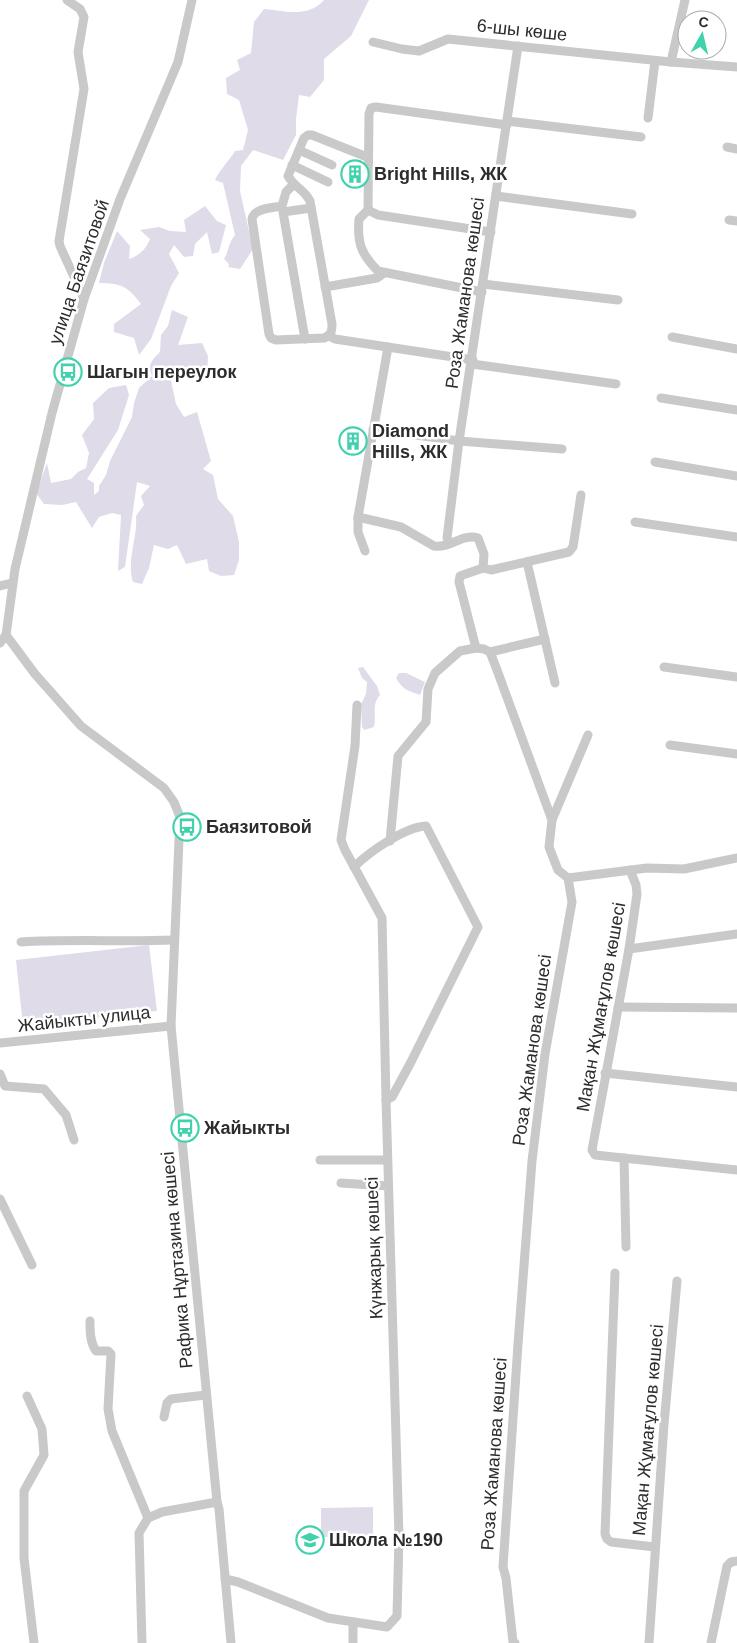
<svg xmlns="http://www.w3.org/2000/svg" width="737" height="1643" font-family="Arial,sans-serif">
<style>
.green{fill:#dfdbe9}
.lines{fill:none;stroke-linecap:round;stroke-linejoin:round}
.minor{stroke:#c9c9c9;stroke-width:9}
.labels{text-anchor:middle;stroke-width:5;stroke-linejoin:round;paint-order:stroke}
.street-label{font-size:18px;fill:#2c2c2c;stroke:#fff}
.poi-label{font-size:18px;font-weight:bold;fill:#2c2c2c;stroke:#fff;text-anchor:start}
</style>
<rect width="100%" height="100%" fill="#fff"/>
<g class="green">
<path d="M324,0H369L351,36L324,59V80L310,97L299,95L296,119V135L283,160L253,150L241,166L240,191L253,249L240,269L228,267L229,264L224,259C230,249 227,245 235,235L223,183L215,180C220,169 229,161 235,151L243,150L248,130L239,100L227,94L226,78L240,70L237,60L251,53L254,22L264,9C284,11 309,18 324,0Z"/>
<path d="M205,206L217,221L226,225L219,252L212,254L207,232L195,244L193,256L184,257L174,245L169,254L179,273L171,286L151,339L139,355L134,338L114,332V324L141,304C128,286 120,283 99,283L104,263L117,231L130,246L129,259C139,256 146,249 150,239L140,230L159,227L170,231L186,232L184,220Z"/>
<path d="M172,310L188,317L178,345L202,343L208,356L207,377L199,379L187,367L178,369L171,381L176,404L184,417L197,412L211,461L203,469L213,475L218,499L233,516L239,542V560L234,575L221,576L209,571L207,559L186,564L177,545L168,549L154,545L149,568L142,584L133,582C126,559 138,538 136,516L144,505L141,496L150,486L137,482L125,567L118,571L121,515L112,513L99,517L92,528L76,502L62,505L44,504L36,493L47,463L51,483L71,479L78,472L86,468L89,453L82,435L94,419L93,403L109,388L126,385L129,395L118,430L87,479L94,483V495L99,491V486L106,475L110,461L132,417L134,403L139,388L152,376C147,364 152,360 160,352L161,335L168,326Z"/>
<path d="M363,667L377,686L380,695C371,705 377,715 374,727L364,730L362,727L361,704L366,694L367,682L362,678L358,668Z"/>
<path d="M399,673H406L425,682L420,695C408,691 402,689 396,678Z"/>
<path d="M149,945L157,1011L23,1026L16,960Z"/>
<path d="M373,1507V1536L321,1537V1508Z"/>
</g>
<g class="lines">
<g class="minor">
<path d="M67,0L80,9L84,17L78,52L84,89L59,241L60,246L84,299"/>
<path d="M192,0L178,62L120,199L84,299L52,413L15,569L6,635L35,674L81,726L164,788L174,802L180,817L171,1026L217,1502L219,1509L231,1643"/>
<path d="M685,0L671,62L737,67"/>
<path d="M373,42L402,49L419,51L448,39L671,62"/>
<path d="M648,118L655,61"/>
<path d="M507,121L641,137"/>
<path d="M727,147L737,149"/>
<path d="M299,150L332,165"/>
<path d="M292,165L328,182"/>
<path d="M293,185L286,192L282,206C272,208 254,208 252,219L269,334L271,338L276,340L324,338C331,335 332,332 332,324L310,201C304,189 295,188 288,176L304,138L308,135H312L367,157"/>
<path d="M496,196L632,214"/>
<path d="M368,210L369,114L371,108L376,107L507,125"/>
<path d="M368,210L359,219C357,243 361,254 378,271L482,292"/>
<path d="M368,210L378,215L491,232"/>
<path d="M729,220L737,221"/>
<path d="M483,284L618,300"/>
<path d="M325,287L377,278L384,273"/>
<path d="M329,336L335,339L473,360"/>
<path d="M672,337L737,349"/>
<path d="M305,339L283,212L311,208"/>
<path d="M388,347L358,517L401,527L434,546C450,549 462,533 478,538L484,554L483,568L460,576L459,582L476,648"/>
<path d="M472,364L616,384"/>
<path d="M661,398L737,410"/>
<path d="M373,429L459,441L562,449"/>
<path d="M655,462L737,476"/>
<path d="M358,517V532L365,551"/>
<path d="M635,522L737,537"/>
<path d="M450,543L447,538L459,441L518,46"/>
<path d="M527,562L555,683"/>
<path d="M483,568L491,570L569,552L573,547L581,495"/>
<path d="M0,586L12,583"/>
<path d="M0,643L6,635"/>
<path d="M490,652L545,639"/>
<path d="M664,667L737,677"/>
<path d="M670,745L737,754"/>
<path d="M552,820L588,735"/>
<path d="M390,841L398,756L426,722L428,689L435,673L460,651L476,648L484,649L490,652L497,670L552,820L549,847L558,870L568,878L572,902L545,1054L532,1161L518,1344L503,1567L506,1578L513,1642L515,1643"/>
<path d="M354,867C369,852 405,827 426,826L478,927L411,1062L392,1097L386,1100"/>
<path d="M630,870L636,885L637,894L629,949L592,1150L595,1155L737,1170"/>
<path d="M568,878L647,868L684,869L737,858"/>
<path d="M21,942C72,939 123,942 174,940"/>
<path d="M629,949L737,934"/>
<path d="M618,1007L737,1008"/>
<path d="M0,1043L171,1026"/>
<path d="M605,1073L737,1087"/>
<path d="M0,1074L5,1086L44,1089L66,1115L74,1140"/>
<path d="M624,1158L626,1247"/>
<path d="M320,1160H387"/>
<path d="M341,1183L388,1186"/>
<path d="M0,1199L32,1265"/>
<path d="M615,1273L605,1534L607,1539L611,1542L655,1547"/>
<path d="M90,1321C90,1332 90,1342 96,1351H108L111,1354L108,1409L112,1431L148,1518"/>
<path d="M27,1396L42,1429L44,1455L24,1491V1558L34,1643"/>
<path d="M164,1417L167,1403L171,1399L206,1395"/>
<path d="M225,1579L238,1582L328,1618L387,1627L397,1616L399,1537L386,1100L382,918L345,850L341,840L355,746L357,705"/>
<path d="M353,1622V1643"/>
<path d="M142,1643L139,1533L148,1518L162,1512L217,1502"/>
<path d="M649,1643L664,1424L677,1281"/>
<path d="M711,1643L727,1566L731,1562L737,1561"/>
</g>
</g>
<defs>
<g id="building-ring" transform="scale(1.4375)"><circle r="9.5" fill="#fff" stroke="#41d1ad" stroke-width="1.5"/><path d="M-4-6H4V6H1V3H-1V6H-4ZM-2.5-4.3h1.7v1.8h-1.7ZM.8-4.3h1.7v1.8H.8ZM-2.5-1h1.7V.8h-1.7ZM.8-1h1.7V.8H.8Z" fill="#41d1ad"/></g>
<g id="bus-ring" transform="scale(1.4375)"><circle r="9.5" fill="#fff" stroke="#41d1ad" stroke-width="1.5"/><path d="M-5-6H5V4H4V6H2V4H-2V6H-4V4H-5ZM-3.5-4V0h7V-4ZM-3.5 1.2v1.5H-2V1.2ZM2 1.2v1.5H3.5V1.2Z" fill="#41d1ad"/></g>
<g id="school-ring" transform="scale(1.4375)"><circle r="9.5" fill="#fff" stroke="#41d1ad" stroke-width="1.5"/><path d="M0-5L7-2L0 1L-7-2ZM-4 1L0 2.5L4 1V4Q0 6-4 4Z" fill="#41d1ad"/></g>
</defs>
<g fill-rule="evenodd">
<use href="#building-ring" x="355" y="174"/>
<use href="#bus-ring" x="68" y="372"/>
<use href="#building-ring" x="353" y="441"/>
<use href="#bus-ring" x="187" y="827"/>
<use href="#bus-ring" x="185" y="1128"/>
<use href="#school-ring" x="310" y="1540"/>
</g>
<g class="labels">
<g class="street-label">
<text transform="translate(522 30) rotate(6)" y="6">6-шы көше</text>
<text transform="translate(79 272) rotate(-71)" y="6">улица Баязитовой</text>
<text transform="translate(465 293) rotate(-82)" y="6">Роза Жаманова көшесі</text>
<text transform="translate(601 1007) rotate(-80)" y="6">Мақан Жұмағұлов көшесі</text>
<text transform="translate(84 1019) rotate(-6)" y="6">Жайыкты улица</text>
<text transform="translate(532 1050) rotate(-82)" y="6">Роза Жаманова көшесі</text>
<text transform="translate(374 1248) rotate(-92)" y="6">Күнжарық көшесі</text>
<text transform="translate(177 1260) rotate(-95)" y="6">Рафика Нұртазина көшесі</text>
<text transform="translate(648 1430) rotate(-85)" y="6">Мақан Жұмағұлов көшесі</text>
<text transform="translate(494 1454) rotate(-86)" y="6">Роза Жаманова көшесі</text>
</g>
<g class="poi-label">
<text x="374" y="180">Bright Hills, ЖК</text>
<text x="87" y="378">Шагын переулок</text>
<text x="372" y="437">Diamond<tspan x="372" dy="21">Hills, ЖК</tspan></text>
<text x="206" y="833">Баязитовой</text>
<text x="204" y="1134">Жайыкты</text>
<text x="329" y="1546">Школа №190</text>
</g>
</g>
<g transform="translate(702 35) rotate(8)"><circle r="24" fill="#ffffff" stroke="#ababab"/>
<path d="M0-4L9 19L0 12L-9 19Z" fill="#41d1ad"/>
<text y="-8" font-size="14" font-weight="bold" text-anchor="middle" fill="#2c2c2c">С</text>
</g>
</svg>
